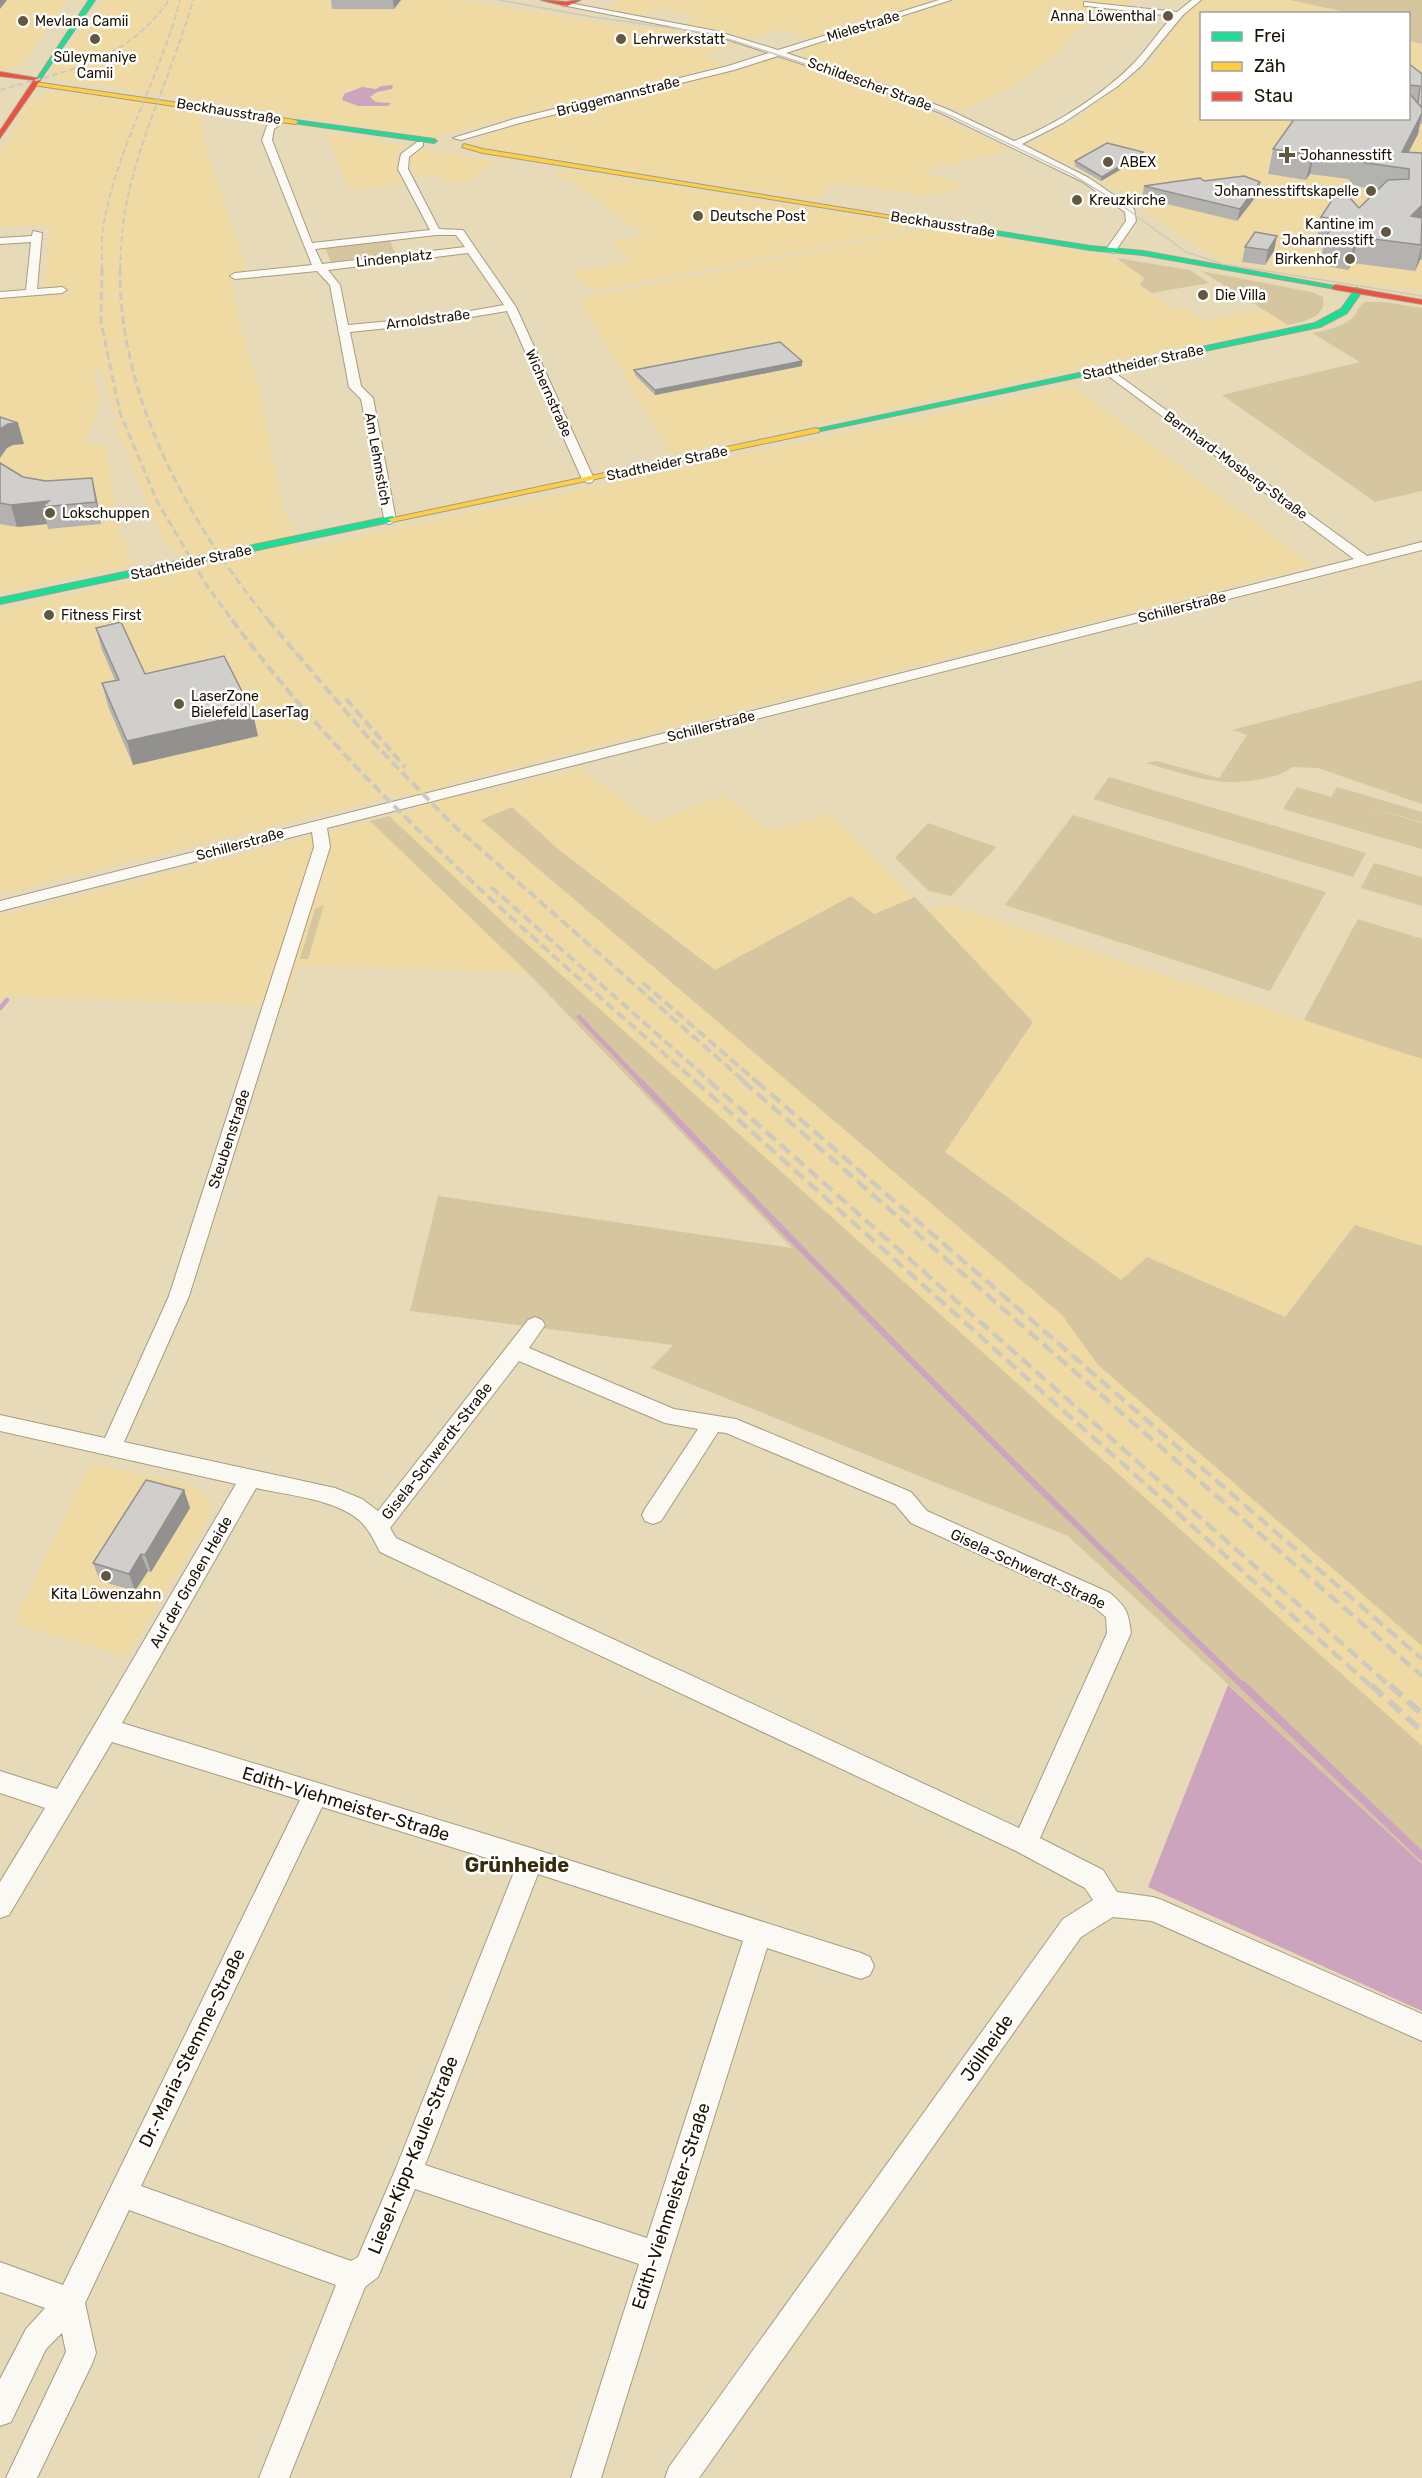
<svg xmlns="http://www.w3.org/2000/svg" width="1422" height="2478" font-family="Rubik,sans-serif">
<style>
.built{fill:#efdaa4}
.green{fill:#d5c6a0}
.water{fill:#cda4bd}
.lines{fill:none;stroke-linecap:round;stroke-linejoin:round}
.stream-far2{stroke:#cda4bd;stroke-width:4.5}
.stream-far1{stroke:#cda4bd;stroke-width:6}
.stream{stroke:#cda4bd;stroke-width:8}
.street-casing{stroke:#a69c82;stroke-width:2}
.fast-casing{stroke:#a69c82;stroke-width:2}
.slow-casing{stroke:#a69c82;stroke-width:2}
.jam-casing{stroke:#a69c82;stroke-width:2}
.street{fill:#fbf9f4;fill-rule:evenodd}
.fast{fill:#16e098;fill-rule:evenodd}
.slow{fill:#ffcf43;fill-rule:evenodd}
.jam{fill:#f24e42;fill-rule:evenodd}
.tram{stroke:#cdc9bf;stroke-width:1.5}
.rail-far4{stroke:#cdc9bf;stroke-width:2;stroke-dasharray:6 3;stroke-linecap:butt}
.rail-far3{stroke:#cdc9bf;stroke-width:3;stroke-dasharray:8 4;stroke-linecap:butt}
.rail-far2{stroke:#cdc9bf;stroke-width:4;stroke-dasharray:10 4.5;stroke-linecap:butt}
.rail-far1{stroke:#cdc9bf;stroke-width:4.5;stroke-dasharray:13 6;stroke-linecap:butt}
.rail{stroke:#cdc9bf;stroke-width:6;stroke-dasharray:16 8;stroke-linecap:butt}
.wall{fill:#b3b2af}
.shaded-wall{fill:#92918f}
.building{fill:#d0cfcc;stroke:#92918f;stroke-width:1.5}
.poi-dot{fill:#625840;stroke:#fff;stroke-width:2}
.labels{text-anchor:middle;stroke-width:5;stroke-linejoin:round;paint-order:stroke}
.far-poi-label{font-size:14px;fill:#1b1200;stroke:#fff;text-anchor:start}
.far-street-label{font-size:14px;fill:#1b1200;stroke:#fff}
.street-label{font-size:15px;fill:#1b1200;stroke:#fff}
.poi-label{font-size:15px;fill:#1b1200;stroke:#fff}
.near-street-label{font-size:18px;fill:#1b1200;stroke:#fff}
.near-neighbourhood-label{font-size:20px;font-weight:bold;fill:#372b0b;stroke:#fff}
</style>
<rect width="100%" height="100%" fill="#e7dab8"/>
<g class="built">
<path d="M0,0H67L25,60L9,70H0Z"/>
<path d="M103,0H456L629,27L672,29L737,44L705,56L724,66L432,137L54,78L57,74L50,71L60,57L68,52L76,33L81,31Z"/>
<path d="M621,0H935L811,38L779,29L751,39L685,23L699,18L660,8L645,15L605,8Z"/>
<path d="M959,0H1135L1124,6L1102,4L1053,58L1014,86L960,111L800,55L804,52L801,50L825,42Z"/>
<path d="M1205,0H1290L1350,14H1202V118H1408L1409,41L1422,44V291L1220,258L1198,248L1119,192L1071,165L1031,146L1081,115L1148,65L1187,13Z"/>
<path d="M772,59L791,61L899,99L1011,150L920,171L967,186L938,194L931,193L928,196L835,183L818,199L488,148L479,146L475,142L478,138L536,119Z"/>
<path d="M47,93H66L201,111V131L249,276L230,279L246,347L259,385L283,510L295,532L299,549L1072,385L1314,566L448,784L461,798L580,768L654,822L724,795L770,831L830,813L915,897L874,914L726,963L1033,1022L928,910L947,904L1422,1059V1246L1355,1225L1285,1317L1149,1258L1422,1484V1864L1068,1536L528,973L298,965L285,1007L5,996L0,1002V916L418,809L407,793L0,894V610L188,570L179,555L162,537L118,431L102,369L94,370L100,403L86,443L106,446L120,538H125L130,551L127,552L133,565L0,593V299L65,293L64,288L44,286L50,225L0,227V151L21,122L17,121L33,98L44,97Z"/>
<path d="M326,133L407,146L396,154L395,160L397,172L405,184L349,190Z"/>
<path d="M421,149L463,156L495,161L469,181L444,183L439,175L415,177L410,162L412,156Z"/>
<path d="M557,170L823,211L917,226L885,235L593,291L571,272L632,261L611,242L644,235L570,180L559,178L556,174Z"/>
<path d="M933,228L1113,257L1143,278L1138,285L1175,309L1184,308L1203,321L1263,309L1288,325L671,455L579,299Z"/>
<path d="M1212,258L1422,294V297L1201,260Z"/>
<path d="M90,1463L189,1485L203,1492L210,1505L209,1516L203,1529L127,1657L14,1623Z"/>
</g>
<g class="green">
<path d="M1290,0H1422V44L1409,41L1408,14L1350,13Z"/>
<path d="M390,241L396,255L331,262L325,248Z"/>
<path d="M1117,258L1190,270L1209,283L1152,293L1140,285L1144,278Z"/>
<path d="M1201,271L1312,292L1323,297C1327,318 1303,321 1288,325Z"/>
<path d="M1365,302H1384L1422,308V491L1375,502L1222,395L1360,362L1312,333C1326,330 1342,328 1353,317C1358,312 1358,306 1365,302Z"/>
<path d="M1422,680V804L1318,768L1292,767C1283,775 1274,776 1262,779C1216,788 1190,775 1146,763L1157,761L1219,778L1247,735L1232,730Z"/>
<path d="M1109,777L1366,853L1353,877L1093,799Z"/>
<path d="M1297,787L1331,797L1337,787L1422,812V822L1357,804L1422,823V849L1283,809Z"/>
<path d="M512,807L558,849L715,970L851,896L874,914L915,897L1033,1022L945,1152L1121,1280L1147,1257L1285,1317L1355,1225L1422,1246V1646L1098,1365L1062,1315L481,820Z"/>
<path d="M1073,815L1326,892L1270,991L1005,905Z"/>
<path d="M389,816L508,927L1422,1746V1864L1068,1536L651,1368L673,1345L410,1311L438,1196L792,1248L528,973L370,821Z"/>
<path d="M928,823L996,847L951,896L929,891L895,858Z"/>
<path d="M1374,863L1422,877V906L1361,888Z"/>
<path d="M324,905L308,959H300L315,909Z"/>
<path d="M1358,919L1422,939V1059L1304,1020Z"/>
</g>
<g class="water">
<path d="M393,85L392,89L377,92L370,97L376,102L391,103L388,106H358L342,100L344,94L362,87L376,89L381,86Z"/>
<path d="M1228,1685L1422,1864V2011L1148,1887Z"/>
</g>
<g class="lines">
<g class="stream-far2">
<path d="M0,1008L7,1000"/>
<path d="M579,1017L641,1082"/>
</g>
<path class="stream-far1" d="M640,1081C836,1288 1038,1490 1244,1687"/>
<path class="stream" d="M1243,1685L1422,1856"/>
<g class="street-casing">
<g id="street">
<path d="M939,0H951L786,53L887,86L947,109L1014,141C1054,126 1105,93 1134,63C1148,48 1159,31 1173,16L1087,6H1084V2L1177,12L1192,0H1201L1183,15L1141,66L1118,86L1063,123L1022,144L1089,178L1134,209L1136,221L1114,253L1105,251L1126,221L1125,212L1083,182L941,113L881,90L778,56L734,70L520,123L461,140L453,138L514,119L728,66L769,53L714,35L567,6H564V2L716,31L778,50Z"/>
<path d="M278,118L286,120L274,129L272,140L312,243L430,230L398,169L401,154L417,142H423V146L409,157L408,169L439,229L463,230L516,307L594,479L592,482L588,483L582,479L507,311L436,323L350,332L361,386L373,398L396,520L390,524L385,523L361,399L349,387L330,285L317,271L235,279L230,276L235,273L312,265L262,140L267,126ZM436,235H456L465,247L322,264L315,249ZM468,253L504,305L436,317L348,325L340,285L328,270Z"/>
<path d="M33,231L42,233L37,289L62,287L67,290L62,293L0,298V292L26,290L31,242L0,244V238L32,236Z"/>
<path d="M1107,367L1367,556L1422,542V550L327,828L330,847L189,1296L124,1442L335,1488L362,1499L378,1511L528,1320L535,1317L542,1320L545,1325L529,1348L674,1409L736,1419L911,1492L927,1511L1110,1593C1127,1608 1128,1611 1131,1633L1040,1838L1103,1870L1117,1892L1153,1897L1162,1900L1422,2014V2041L1152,1921L1113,1917L1081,1937L699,2478H665L669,2467L1063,1919L1093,1900L1085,1888L1016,1851L380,1552C374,1540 369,1529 359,1520C335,1499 286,1495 256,1488L122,1723L531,1848L861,1953L870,1957L874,1966L870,1975L861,1979L767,1948L601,2478H571L639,2264L415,2189L378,2277L365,2287L289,2478H259L336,2285L129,2210L85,2303L96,2353L92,2364L37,2478H6L66,2352L62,2333L46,2349L11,2422L0,2426V2379L26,2329L45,2308L0,2292V2262L63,2285L300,1800L112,1742L9,1915L0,1918V1882L45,1808L0,1793V1771L57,1789L236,1484L0,1431V1415L105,1438L169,1296L314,847L312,832L0,911V901L1354,559L1103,372V368ZM519,1361L665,1423L698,1429L645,1509L642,1515L645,1521L653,1524L661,1521L718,1432L726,1433L895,1504L911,1523L1094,1607L1106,1617L1107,1633L1019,1828L396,1538L390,1528ZM322,1807L516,1867L396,2168L358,2257L351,2261L141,2186ZM538,1874L743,1941L647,2238L425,2165Z"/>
</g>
</g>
<g class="fast-casing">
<g id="fast">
<path d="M89,0H95L40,80H36Z"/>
<path d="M295,120L434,139L437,141L434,143L293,123Z"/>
<path d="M920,219L1090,246L1143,251L1340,287L1336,289L1143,255L1090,250L918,222Z"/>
<path d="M1356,288L1363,290L1347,313L1320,327L816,432L812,430L1315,323L1341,309Z"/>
<path d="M392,516L395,517V521L0,604V598Z"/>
</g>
</g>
<g class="slow-casing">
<g id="slow">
<path d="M35,82L295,120L298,122L295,124L33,85Z"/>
<path d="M464,144L483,149L923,221L920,223L483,153L462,147Z"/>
<path d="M816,428L820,430L819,432L392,522L388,519Z"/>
</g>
</g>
<g class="jam-casing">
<g id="jam">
<path d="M541,0L566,2L580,0L567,6Z"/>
<path d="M0,72L41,79L0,138V131L34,80L0,76Z"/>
<path d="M1336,285L1422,300V304L1333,289L1332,287Z"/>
</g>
</g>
<use href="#street" class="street"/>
<use href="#fast" class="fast"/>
<use href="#slow" class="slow"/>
<use href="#jam" class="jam"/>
<path class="tram" d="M499,0L593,17L713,34L898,94L949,115L1073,175L1120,204L1186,252L1223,264L1422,296"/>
<g class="rail-far4">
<path d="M0,90C67,71 127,61 169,0"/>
<path d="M102,269C102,256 101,241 103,228C116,148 160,78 180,0"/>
<path d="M120,269C121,246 122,224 127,201C141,132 174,68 193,0"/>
</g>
<g class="rail-far3">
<path d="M102,268L101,322L120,413L157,501L207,586L233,621"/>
<path d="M120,268C119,399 188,522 269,621"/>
</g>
<g class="rail-far2">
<path d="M232,620C363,796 533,937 696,1082"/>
<path d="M268,620L366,735L452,824L745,1082"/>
<path d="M346,699L405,767"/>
<path d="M491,887L711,1082"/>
<path d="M643,983L757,1082"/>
</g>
<g class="rail-far1">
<path d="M695,1081L1372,1687"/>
<path d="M709,1081L1391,1687"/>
<path d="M743,1081L1422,1676"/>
<path d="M756,1081L1422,1659"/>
</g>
<g class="rail">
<path d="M1371,1685L1422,1731"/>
<path d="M1390,1685L1422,1714"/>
</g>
</g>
<g class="wall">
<path d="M331,0H401L394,9H332Z"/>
<path d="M1408,63L1422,74V124H1420L1418,134L1408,153H1422V260H1420L1415,271L1352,263L1348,270L1319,265L1324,244L1316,242L1321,217L1359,208L1378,190L1355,186L1348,179L1310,174L1306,180L1268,174L1273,149L1408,118Z"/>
<path d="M1142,157L1101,181L1075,166V161Z"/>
<path d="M1204,181L1260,182L1258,194L1237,221L1142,198L1144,186Z"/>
<path d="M1245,247L1274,251L1265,265L1242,262Z"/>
<path d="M802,366L655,395L635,375L634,370Z"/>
<path d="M0,463L23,477L46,481L92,478L97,500L101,524L48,529L47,524L17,527L0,524Z"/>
<path d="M96,628L145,674L258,736L133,765L108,706L102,683L115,680L102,650Z"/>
<path d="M184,1490L190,1508L151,1572L148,1571L135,1591L100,1581L93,1563Z"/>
</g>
<g class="shaded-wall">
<path d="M0,0H7L0,9Z"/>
<path d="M393,0H401L394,9Z"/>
<path d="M1422,113L1418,134L1401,167L1402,152Z"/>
<path d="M1315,150L1310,174L1306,180L1312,155Z"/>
<path d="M1143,152L1142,157L1101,181L1102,177Z"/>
<path d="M1260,182L1258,194L1237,221L1240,209Z"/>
<path d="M1422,205V223L1411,216Z"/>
<path d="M1277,236L1274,251L1265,265L1268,250Z"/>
<path d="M1358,237L1352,263L1348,270L1354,244Z"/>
<path d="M1422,244V250L1420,260L1415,271Z"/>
<path d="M802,361V366L655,395V390Z"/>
<path d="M18,423L24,444L13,445L7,448L0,458V429L8,424Z"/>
<path d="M92,478L97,500L101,524L96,502Z"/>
<path d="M49,501L42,507L47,524L17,527L11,505Z"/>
<path d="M253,713L258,736L133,765L127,741Z"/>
<path d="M184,1490L190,1508L151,1572L145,1555Z"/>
<path d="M141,1554L148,1571L135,1591L129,1574Z"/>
</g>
<g class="building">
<path d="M1408,63L1422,74V106H1420L1418,104L1420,86L1408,85Z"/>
<path d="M1408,92L1422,108V113L1402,152L1422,153V205L1411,216L1422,218L1421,245L1358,237L1354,244L1325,239L1336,219L1321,217L1336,194L1350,198L1359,208L1388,180L1409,179V169L1360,162L1354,155L1315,150L1312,155L1273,149L1295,118H1408Z"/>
<path d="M1107,143L1143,152L1102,177L1075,161Z"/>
<path d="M1244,176L1260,182L1240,209L1144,186L1200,178L1204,181Z"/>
<path d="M1255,232L1277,236L1268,250L1245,247Z"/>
<path d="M780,342L802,361L655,390L634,370Z"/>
<path d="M0,417L18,423L8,424L0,429Z"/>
<path d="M0,463L23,477L46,481L92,478L96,502L42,507L49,501L11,505L0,503Z"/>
<path d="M121,622L145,674L224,656L253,713L127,741L102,683L119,680L96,628Z"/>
<path d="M146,1480L184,1490L145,1555L141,1554L129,1574L93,1563Z"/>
</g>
<g class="poi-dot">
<circle cx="1168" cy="16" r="6"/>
<circle cx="23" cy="21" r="6"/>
<circle cx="95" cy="39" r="6"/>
<circle cx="621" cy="39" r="6"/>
<path d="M1284 146h6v6h6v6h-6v6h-6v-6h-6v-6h6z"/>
<circle cx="1108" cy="162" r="6"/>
<circle cx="1371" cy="191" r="6"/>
<circle cx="1077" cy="200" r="6"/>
<circle cx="698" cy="216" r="6"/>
<circle cx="1386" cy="232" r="6"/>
<circle cx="1350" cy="259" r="6"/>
<circle cx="1203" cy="295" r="6"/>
<circle cx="50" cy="513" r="6"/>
<circle cx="49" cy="615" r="6"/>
<circle cx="179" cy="704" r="6"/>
<circle cx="106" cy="1576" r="6"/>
</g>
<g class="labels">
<g class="far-poi-label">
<text x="1156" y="21" text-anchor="end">Anna Löwenthal</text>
<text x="35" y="26">Mevlana Camii</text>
<text x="633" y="44">Lehrwerkstatt</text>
<text x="95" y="62" text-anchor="middle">Süleymaniye<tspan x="95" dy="16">Camii</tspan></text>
<text x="1300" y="160">Johannesstift</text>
<text x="1120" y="167">ABEX</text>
<text x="1359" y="196" text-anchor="end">Johannesstiftskapelle</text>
<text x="1089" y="205">Kreuzkirche</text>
<text x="710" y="221">Deutsche Post</text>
<text x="1374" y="229" text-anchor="end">Kantine im<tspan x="1374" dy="16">Johannesstift</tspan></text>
<text x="1338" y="264" text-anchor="end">Birkenhof</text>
<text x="1215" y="300">Die Villa</text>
<text x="62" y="518">Lokschuppen</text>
<text x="61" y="620">Fitness First</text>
<text x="191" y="701">LaserZone<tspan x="191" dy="16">Bielefeld LaserTag</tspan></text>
</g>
<g class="far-street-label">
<text transform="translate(863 26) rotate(-17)" y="5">Mielestraße</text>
<text transform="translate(870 84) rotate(20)" y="5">Schildescher Straße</text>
<text transform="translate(618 96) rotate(-14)" y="5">Brüggemannstraße</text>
<text transform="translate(229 111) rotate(9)" y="5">Beckhausstraße</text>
<text transform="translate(943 224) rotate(9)" y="5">Beckhausstraße</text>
<text transform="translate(394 258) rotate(-6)" y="5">Lindenplatz</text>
<text transform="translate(428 319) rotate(-7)" y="5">Arnoldstraße</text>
<text transform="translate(1143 362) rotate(-12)" y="5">Stadtheider Straße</text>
<text transform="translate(549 393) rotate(66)" y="5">Wichernstraße</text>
<text transform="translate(378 459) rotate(80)" y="5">Am Lehmstich</text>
<text transform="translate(667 463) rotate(-12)" y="5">Stadtheider Straße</text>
<text transform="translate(1236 465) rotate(36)" y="5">Bernhard-Mosberg-Straße</text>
<text transform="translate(191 562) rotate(-12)" y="5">Stadtheider Straße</text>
<text transform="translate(1182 607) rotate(-14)" y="5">Schillerstraße</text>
<text transform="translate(711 726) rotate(-14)" y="5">Schillerstraße</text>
<text transform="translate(240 844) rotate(-15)" y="5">Schillerstraße</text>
</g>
<g class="street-label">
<text transform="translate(229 1139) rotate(-72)" y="5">Steubenstraße</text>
<text transform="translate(437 1451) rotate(-52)" y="5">Gisela-Schwerdt-Straße</text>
<text transform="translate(1028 1569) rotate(25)" y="5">Gisela-Schwerdt-Straße</text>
<text transform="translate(191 1582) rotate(-60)" y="5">Auf der Großen Heide</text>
</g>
<g class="poi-label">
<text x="106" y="1599">Kita Löwenzahn</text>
</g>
<g class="near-street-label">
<text transform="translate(346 1804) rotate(17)" y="6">Edith-Viehmeister-Straße</text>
<text transform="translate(192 2048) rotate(-64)" y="6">Dr.-Maria-Stemme-Straße</text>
<text transform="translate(987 2048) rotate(-55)" y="6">Jöllheide</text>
<text transform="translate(413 2155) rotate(-68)" y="6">Liesel-Kipp-Kaule-Straße</text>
<text transform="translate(671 2206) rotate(-72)" y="6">Edith-Viehmeister-Straße</text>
</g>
<g class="near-neighbourhood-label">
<text x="517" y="1872">Grünheide</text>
</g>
</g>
<rect x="1200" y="12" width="210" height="108" fill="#ffffff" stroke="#a4a099" stroke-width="1.5"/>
<rect x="1212" y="32" width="30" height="9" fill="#16e098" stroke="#a4a099" stroke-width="1.5"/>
<text x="1254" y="42" font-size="18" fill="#1b1200">Frei</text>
<rect x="1212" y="62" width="30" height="9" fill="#ffcf43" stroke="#a4a099" stroke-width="1.5"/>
<text x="1254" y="72" font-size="18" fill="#1b1200">Zäh</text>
<rect x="1212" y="92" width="30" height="9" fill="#f24e42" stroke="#a4a099" stroke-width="1.5"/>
<text x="1254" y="102" font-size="18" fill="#1b1200">Stau</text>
</svg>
